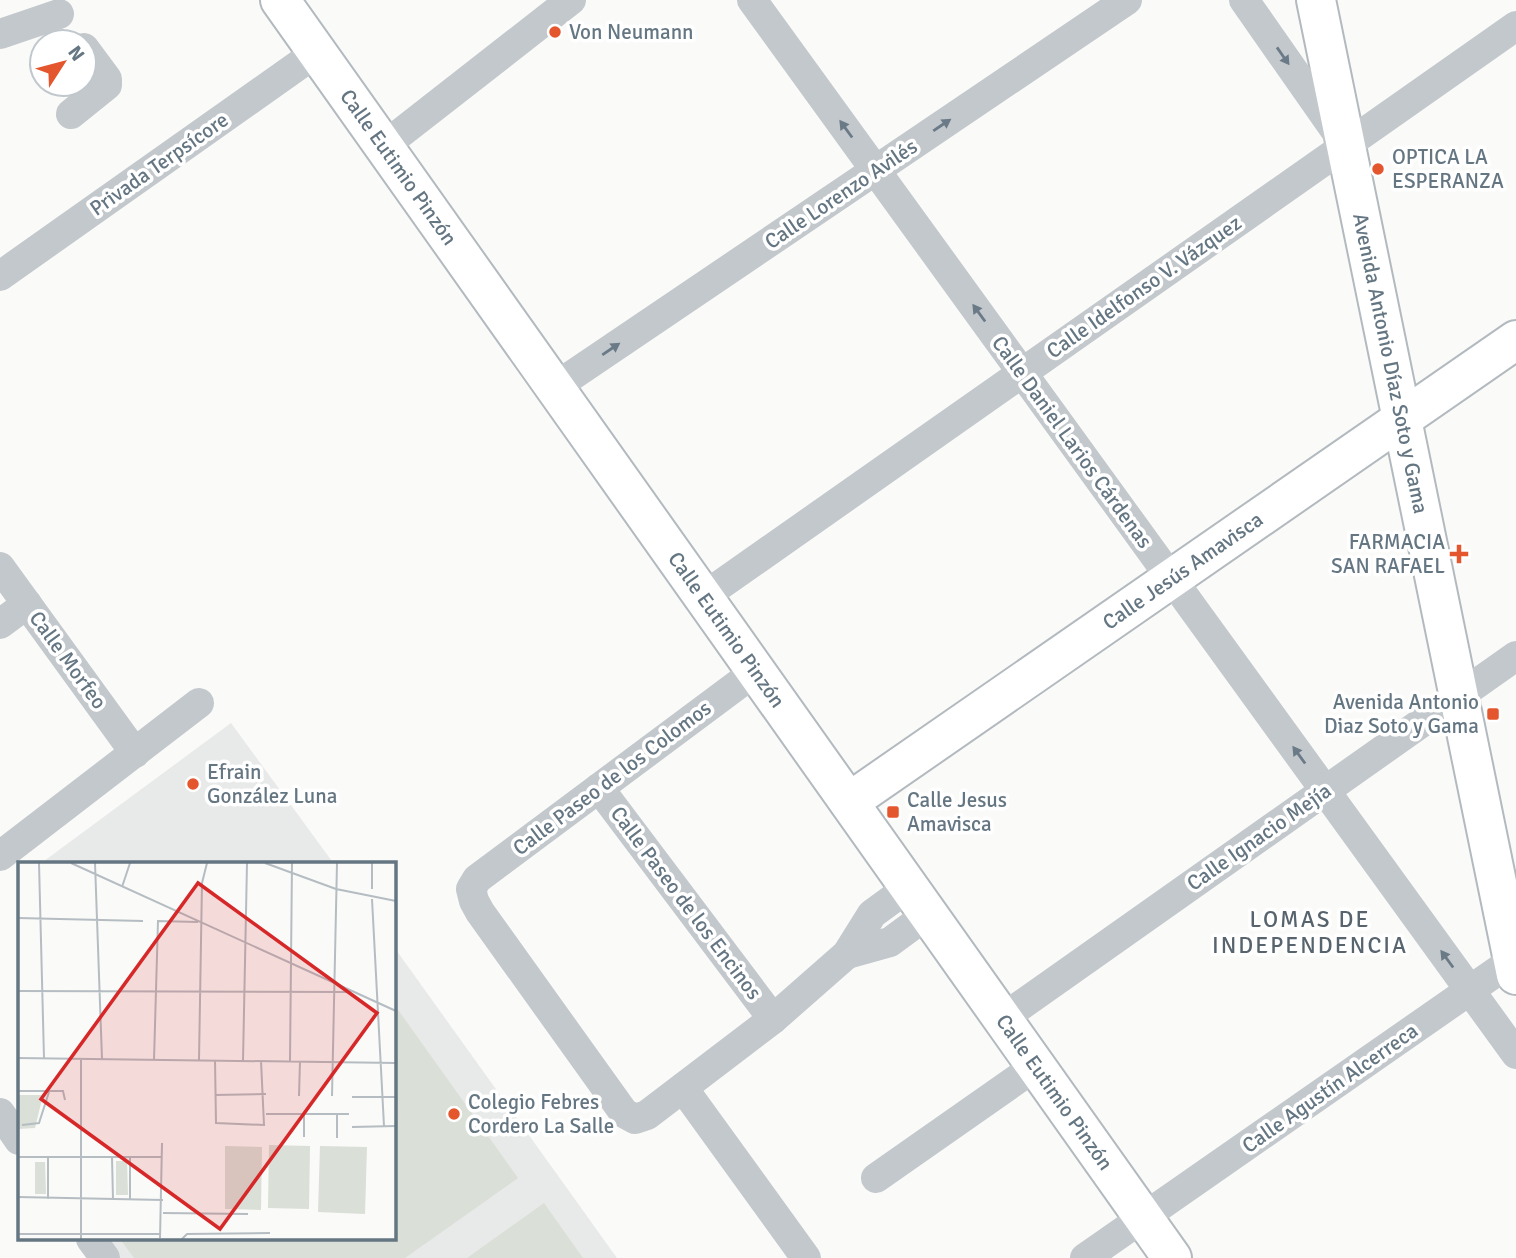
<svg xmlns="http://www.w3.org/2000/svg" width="1516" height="1258" font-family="Signika,sans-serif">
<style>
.built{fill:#e8e9e9}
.park{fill:#dadfd7}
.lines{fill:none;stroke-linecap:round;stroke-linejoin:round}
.secondary-casing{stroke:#b3babf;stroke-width:42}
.street{stroke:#c3c8cc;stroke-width:30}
.secondary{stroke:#fff;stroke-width:38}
.oneway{fill:#6a7a87}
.poi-dot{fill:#e4572e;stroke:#fff;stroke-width:2.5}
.labels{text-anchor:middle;stroke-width:7;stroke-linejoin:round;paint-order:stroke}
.poi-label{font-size:21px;fill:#657683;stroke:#fff;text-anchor:start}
.street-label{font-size:21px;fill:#657683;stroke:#fff}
.neighbourhood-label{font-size:23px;letter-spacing:2px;fill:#57646e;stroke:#fff}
.inset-road{fill:none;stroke:#b5bdc2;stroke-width:2}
.view{fill:#d62828;fill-opacity:0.15;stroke:#d62828;stroke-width:3.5}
.inset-edge{fill:none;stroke:#657683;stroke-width:3.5}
</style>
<rect width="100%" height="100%" fill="#fafaf8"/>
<g class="built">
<path d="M231,723L334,864H40Z"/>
<path d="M394,947L617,1258H94L80,1239H394Z"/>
</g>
<g class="park">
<path d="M396,1007L518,1178L405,1258H134L120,1239H394V1009Z"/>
<path d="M544,1203L583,1258H467Z"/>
</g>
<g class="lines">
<g class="secondary-casing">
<g id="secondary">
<path id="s1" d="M280,0L1172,1258"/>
<path id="s2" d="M1316,0L1516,975"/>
<path id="s3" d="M849,802L1516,340"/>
</g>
</g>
<g class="street">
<path d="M752,0L1516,1054"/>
<path d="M1244,0L1342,140"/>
<path d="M0,34L59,14"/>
<path d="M71,114L107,85V79L84,48"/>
<path d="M384,146L571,0"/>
<path d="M0,276L317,52"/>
<path d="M555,387L1127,0"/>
<path d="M0,567L135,753"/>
<path d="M703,597L1516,26"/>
<path d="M0,624L27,604"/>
<path d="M756,671L477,879L471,889L474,901L480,912L624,1113L635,1119L647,1115L773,1019L847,954L872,914L909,887"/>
<path d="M599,788L773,1019"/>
<path d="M0,856L199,703"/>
<path d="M847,954L890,942L928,914"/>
<path d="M1003,1018L1516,656"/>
<path d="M683,1088L806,1258"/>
<path d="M0,1113L19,1140"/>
<path d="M876,1178L1036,1066"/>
<path d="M91,1239L105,1258"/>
<path d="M1085,1258L1516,958"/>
</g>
<use href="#secondary" class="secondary"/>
</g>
<defs><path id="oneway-solid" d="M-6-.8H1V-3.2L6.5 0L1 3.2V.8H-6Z" transform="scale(1.75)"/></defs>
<g class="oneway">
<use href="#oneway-solid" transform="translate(1283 56) rotate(55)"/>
<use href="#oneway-solid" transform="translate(942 125) rotate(-34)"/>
<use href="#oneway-solid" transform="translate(846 129) rotate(-126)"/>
<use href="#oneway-solid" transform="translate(979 313) rotate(-126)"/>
<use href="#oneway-solid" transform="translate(611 349) rotate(-34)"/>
<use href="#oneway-solid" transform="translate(1299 755) rotate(-126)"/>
<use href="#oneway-solid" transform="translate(1447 959) rotate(-126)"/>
</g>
<g class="poi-dot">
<circle cx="555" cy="32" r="7"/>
<circle cx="1378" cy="169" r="7"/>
<path d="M1455.5 543.5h7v7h7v7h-7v7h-7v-7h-7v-7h7z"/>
<rect x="1486" y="707" width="14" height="14" rx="3.5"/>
<circle cx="193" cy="784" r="7"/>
<rect x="886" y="805" width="14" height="14" rx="3.5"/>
<circle cx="454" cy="1114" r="7"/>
</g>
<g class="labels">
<g class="poi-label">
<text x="569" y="39">Von Neumann</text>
<text x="1392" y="164">OPTICA LA<tspan x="1392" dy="24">ESPERANZA</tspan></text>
<text x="1445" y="549" text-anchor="end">FARMACIA<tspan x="1445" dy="24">SAN RAFAEL</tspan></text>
<text x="1479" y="709" text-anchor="end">Avenida Antonio<tspan x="1479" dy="24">Diaz Soto y Gama</tspan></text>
<text x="207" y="779">Efrain<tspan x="207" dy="24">González Luna</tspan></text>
<text x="907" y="807">Calle Jesus<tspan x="907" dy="24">Amavisca</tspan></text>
<text x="468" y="1109">Colegio Febres<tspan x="468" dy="24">Cordero La Salle</tspan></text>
</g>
<g class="street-label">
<text transform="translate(159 164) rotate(-35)" y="7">Privada Terpsícore</text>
<text dy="7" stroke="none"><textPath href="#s1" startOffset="205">Calle Eutimio Pinzón</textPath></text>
<text transform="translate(841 194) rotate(-34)" y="7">Calle Lorenzo Avilés</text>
<text transform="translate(1144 287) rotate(-35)" y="7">Calle Idelfonso V. Vázquez</text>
<text dy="7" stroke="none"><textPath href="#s2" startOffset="371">Avenida Antonio Díaz Soto y Gama</textPath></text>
<text transform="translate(1072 442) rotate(54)" y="7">Calle Daniel Larios Cárdenas</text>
<text dy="7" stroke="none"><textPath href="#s3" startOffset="406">Calle Jesús Amavisca</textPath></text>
<text dy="7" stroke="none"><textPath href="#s1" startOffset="772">Calle Eutimio Pinzón</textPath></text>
<text transform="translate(68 660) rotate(54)" y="7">Calle Morfeo</text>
<text transform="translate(612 778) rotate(-37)" y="7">Calle Paseo de los Colomos</text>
<text transform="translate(1259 837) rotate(-35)" y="7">Calle Ignacio Mejía</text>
<text transform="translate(686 903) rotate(53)" y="7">Calle Paseo de los Encinos</text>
<text transform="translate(1330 1088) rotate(-35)" y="7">Calle Agustín Alcerreca</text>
<text dy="7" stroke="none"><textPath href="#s1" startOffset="1339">Calle Eutimio Pinzón</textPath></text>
</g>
<g class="neighbourhood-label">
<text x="1310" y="927">LOMAS DE<tspan x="1310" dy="26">INDEPENDENCIA</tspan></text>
</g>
</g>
<g transform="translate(18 862)">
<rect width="378" height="378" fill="#fafaf8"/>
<path d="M0,233H25L17,266L0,267ZM251,283L292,284L291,347L250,346ZM207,284L244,285L243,348L207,347ZM302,284L349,285L347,352L300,350ZM98,299H109L110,333H98ZM17,300H27L28,332H17Z" fill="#dadfd7"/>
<path class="inset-road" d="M21,1L26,196M53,1L378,149M77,1L84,197M247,1L318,27L378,39M104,25L112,1M354,27V1M354,37L366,264M0,56L125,59M0,129L333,130M0,196L378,201M136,198L140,59L180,60M181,198L184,21L189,1M197,198L198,261L246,263L243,199M225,199L229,1M272,199L274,1M0,229H45L47,238M197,233L248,232M281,234L282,199M314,234L319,1M334,235H378M248,252H331M286,252V275M319,252V276M4,263L21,261L31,230M334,265L378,264M0,295H144M94,295L95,338M0,335L145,338M30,337V295M112,338V295M145,351L230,352M0,372H143M142,376L144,281M63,377V197M164,377L169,372L252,371"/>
<path class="view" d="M180,21L359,151L202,367L23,237Z"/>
<rect width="378" height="378" class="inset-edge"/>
</g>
<g transform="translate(63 63) rotate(54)"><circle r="33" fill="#ffffff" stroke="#c1c8cd" stroke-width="2"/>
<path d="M0-5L12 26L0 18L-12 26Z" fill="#e4572e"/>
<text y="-10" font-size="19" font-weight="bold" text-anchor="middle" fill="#657683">N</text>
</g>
</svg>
